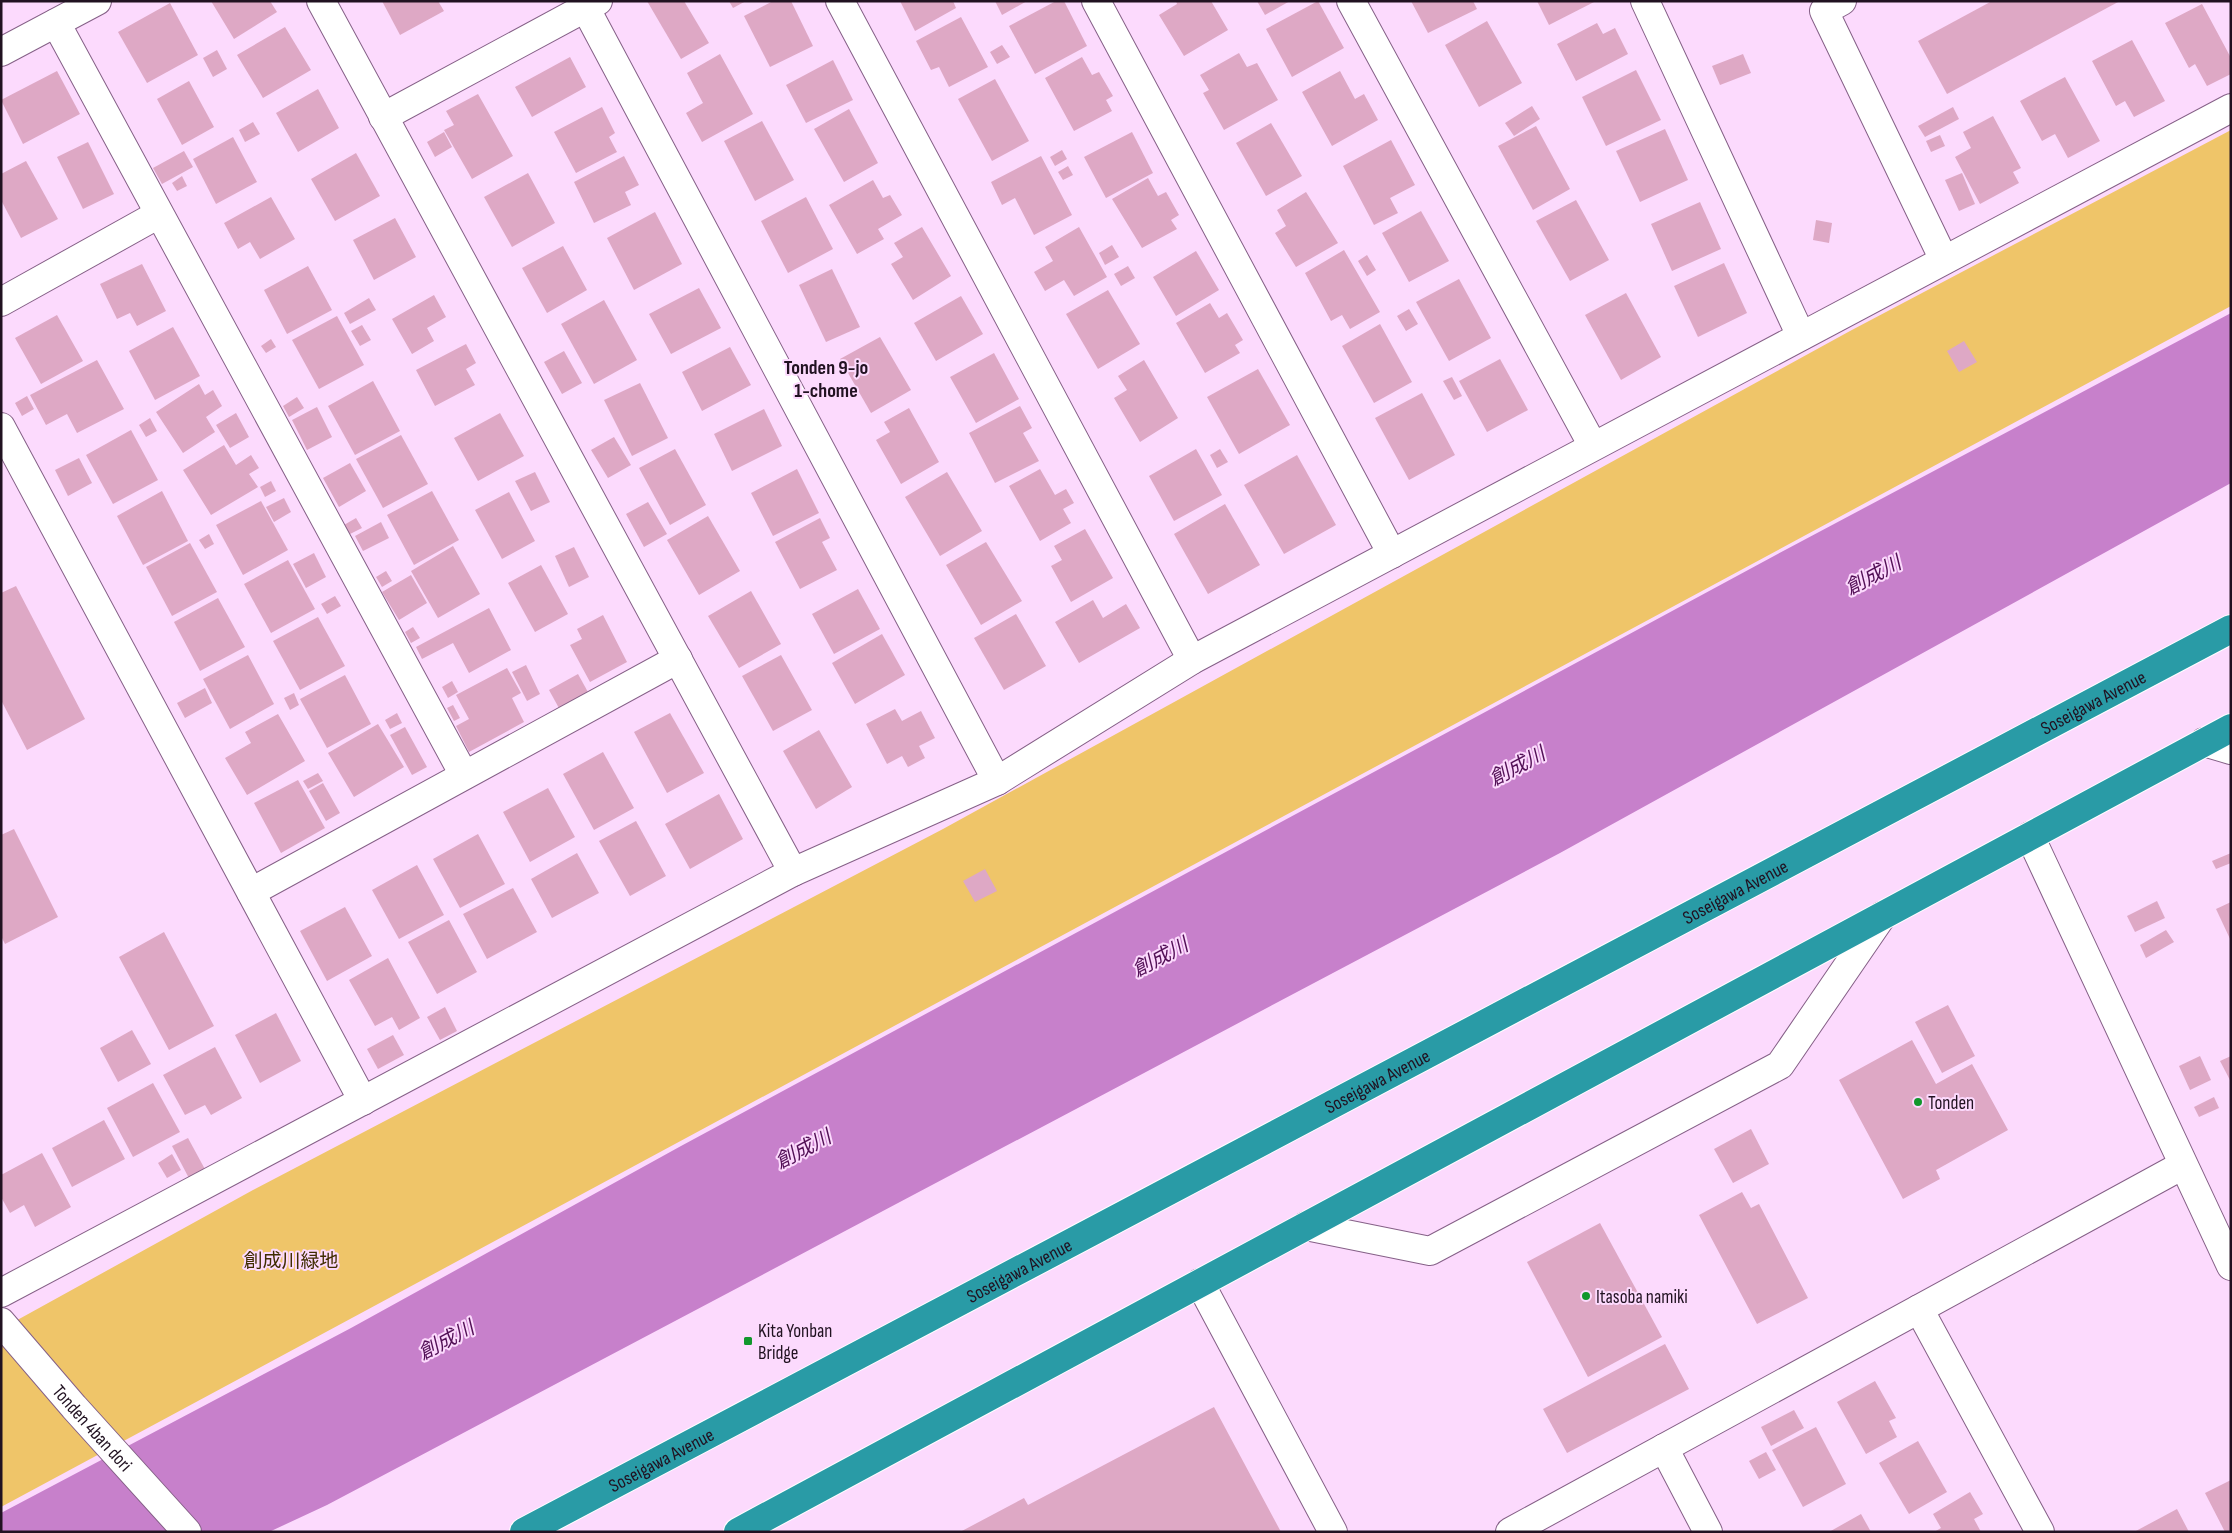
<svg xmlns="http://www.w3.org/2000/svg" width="2232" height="1533" font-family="'Sofia Sans Condensed','Noto Sans JP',sans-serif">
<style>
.green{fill:#efc569}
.water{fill:#c780cb}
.building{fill:#dea8c5}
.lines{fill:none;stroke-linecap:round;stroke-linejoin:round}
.minor-casing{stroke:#856087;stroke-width:30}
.highway-casing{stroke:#fff;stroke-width:30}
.minor{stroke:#fff;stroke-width:28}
.highway{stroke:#299ba6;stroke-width:28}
.poi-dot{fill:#11972c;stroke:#fcdafd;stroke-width:2}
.labels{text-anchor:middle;stroke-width:4;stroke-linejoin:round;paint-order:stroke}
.street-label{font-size:19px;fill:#211221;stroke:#fcdafd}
.poi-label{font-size:19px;fill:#211221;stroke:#fcdafd;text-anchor:start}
.park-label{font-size:19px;fill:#3f2c00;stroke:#fcdafd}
.neighbourhood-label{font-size:20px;font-weight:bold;fill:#211221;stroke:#fcdafd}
.water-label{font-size:20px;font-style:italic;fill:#521056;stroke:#fcdafd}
</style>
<rect width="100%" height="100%" fill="#fcdafd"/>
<path class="green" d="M2231,130V306L1,1507V1329L253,1190L943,829L1850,331Z"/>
<path class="water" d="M2231,313V483L1560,853L327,1505L269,1532H1V1513L351,1328L681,1146L1787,549Z"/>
<g class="building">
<path d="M211,1H270L277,12L234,39Z"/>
<path d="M382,1H438L444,11L400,35Z"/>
<path d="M647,1H684L709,43L681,59Z"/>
<path d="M729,1H746L733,8Z"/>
<path d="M773,1H791L813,46L770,67L744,16Z"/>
<path d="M900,1H953L956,8L915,31Z"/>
<path d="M995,1H1027L1002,15Z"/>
<path d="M1056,1H1064L1087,46L1035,74L1009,26Z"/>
<path d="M1176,1H1211L1228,30L1184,56L1159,15L1177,4Z"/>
<path d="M1257,1H1290L1265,15Z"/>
<path d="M1318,1L1344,48L1292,77L1266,29Z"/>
<path d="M1411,1H1473L1477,9L1428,33Z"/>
<path d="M1537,1H1596L1549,25Z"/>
<path d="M1992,1H2120L1947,94L1918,41Z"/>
<path d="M170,3L198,55L147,83L118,32Z"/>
<path d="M2202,4L2231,58V74L2207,86L2195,64L2189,68L2165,23Z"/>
<path d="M961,17L988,67L949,87L939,67L931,70L916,41Z"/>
<path d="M1487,21L1522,83L1479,107L1445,45Z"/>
<path d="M1597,23L1603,34L1615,28L1628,54L1576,81L1557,44Z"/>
<path d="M285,27L311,70L263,98L237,55Z"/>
<path d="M2132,40L2165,101L2134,117L2125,101L2116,106L2092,61Z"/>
<path d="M1002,45L1010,57L997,64L990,52Z"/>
<path d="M217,50L227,69L213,77L203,58Z"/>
<path d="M1239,53L1247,67L1257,63L1278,100L1224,130L1203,93L1209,90L1200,75Z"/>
<path d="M720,54L753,114L702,142L686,113L703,103L687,73Z"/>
<path d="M1743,54L1751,73L1720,85L1712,66Z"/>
<path d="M570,57L586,87L532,117L515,87Z"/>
<path d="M1082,57L1092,75L1099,72L1113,96L1106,100L1112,111L1074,131L1045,78Z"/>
<path d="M833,60L853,100L806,123L786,85Z"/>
<path d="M1636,70L1661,120L1606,146L1582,97Z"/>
<path d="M57,71L80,114L23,144L1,100Z"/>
<path d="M1340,71L1355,99L1364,94L1378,120L1332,146L1302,92Z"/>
<path d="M2065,77L2100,141L2068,158L2055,134L2042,141L2020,101Z"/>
<path d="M995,79L1029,141L992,161L958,99Z"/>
<path d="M189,81L214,127L182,145L157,99Z"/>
<path d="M318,89L339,128L298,152L276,113Z"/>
<path d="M478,94L513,156L472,179L444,130L454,125L446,111Z"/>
<path d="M1532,106L1540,119L1514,136L1505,123Z"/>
<path d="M602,107L615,133L609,137L617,152L576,173L554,132Z"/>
<path d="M1953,107L1959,119L1925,137L1918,126Z"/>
<path d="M849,109L878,163L844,182L814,129Z"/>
<path d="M1993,116L2021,168L2013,172L2019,183L1980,204L1955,157L1971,148L1963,132Z"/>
<path d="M762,121L794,180L755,201L724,141Z"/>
<path d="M253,122L260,134L245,142L239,130Z"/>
<path d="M1271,123L1302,176L1266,196L1236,143Z"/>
<path d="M1536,126L1570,189L1533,210L1498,146Z"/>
<path d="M1665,129L1688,180L1640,202L1616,151Z"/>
<path d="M444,132L452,147L435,157L427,142Z"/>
<path d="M1132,132L1153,173L1106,198L1084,157Z"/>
<path d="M1940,135L1945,146L1931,152L1926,141Z"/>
<path d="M233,137L257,182L216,204L193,159Z"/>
<path d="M1391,140L1415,185L1390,198L1398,213L1374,225L1343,166Z"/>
<path d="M88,142L114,194L83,209L57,157Z"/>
<path d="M1062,150L1067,159L1055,166L1050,157Z"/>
<path d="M184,151L193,167L162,184L153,168Z"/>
<path d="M356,153L380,196L335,221L311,179Z"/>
<path d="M624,156L639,185L625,192L631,205L594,223L574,182Z"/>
<path d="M1041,156L1072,215L1034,235L1015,198L1002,205L991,182Z"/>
<path d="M26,161L58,219L21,238L1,200V174Z"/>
<path d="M1068,166L1073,175L1063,180L1058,172Z"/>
<path d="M528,173L555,223L512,247L484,197Z"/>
<path d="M1962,173L1975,204L1959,211L1945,180Z"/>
<path d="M182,176L187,186L177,191L172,183Z"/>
<path d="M1148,178L1158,196L1166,192L1179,215L1171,220L1177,229L1142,248L1112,199Z"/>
<path d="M873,180L883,198L890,195L902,215L878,229L884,239L857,254L829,205Z"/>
<path d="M1306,192L1338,243L1296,267L1275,233L1286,226L1277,210Z"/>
<path d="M271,197L295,239L260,259L250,242L238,249L224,223Z"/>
<path d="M806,197L833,249L788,273L761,221Z"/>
<path d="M1576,200L1609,260L1570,281L1536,221Z"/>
<path d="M1700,202L1721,249L1672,271L1651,224Z"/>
<path d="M1421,211L1449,261L1409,282L1382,233Z"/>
<path d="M655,212L682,264L634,290L607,238Z"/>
<path d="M395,218L416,257L374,280L353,240Z"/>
<path d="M1816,220L1832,223L1829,243L1813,240Z"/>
<path d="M922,227L951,276L913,300L891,264L903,257L894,243Z"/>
<path d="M1079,227L1107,277L1074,296L1064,280L1045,291L1034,272L1053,261L1045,247Z"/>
<path d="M1112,245L1119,257L1105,265L1099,253Z"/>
<path d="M563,246L587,290L547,313L522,268Z"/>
<path d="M1344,250L1380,312L1350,329L1342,315L1331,321L1305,273Z"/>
<path d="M1196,251L1219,290L1176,316L1153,277Z"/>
<path d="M1367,255L1376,270L1367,276L1358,261Z"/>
<path d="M1724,263L1747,313L1698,337L1674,286Z"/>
<path d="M142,264L166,311L137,326L130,313L117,319L100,284Z"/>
<path d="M308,266L332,310L287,334L264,290Z"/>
<path d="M1128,266L1135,278L1121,286L1114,274Z"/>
<path d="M832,269L860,327L826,342L799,285Z"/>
<path d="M1459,279L1491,338L1449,361L1416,302Z"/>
<path d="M699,288L721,328L671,354L649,314Z"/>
<path d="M1108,290L1140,344L1098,369L1066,314Z"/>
<path d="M1626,293L1661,357L1621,380L1585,315Z"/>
<path d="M434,295L446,317L427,328L434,341L412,354L392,319Z"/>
<path d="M961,296L983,334L936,361L914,323Z"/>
<path d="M369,298L376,310L350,324L344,313Z"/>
<path d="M604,300L637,360L594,384L561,324Z"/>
<path d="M1210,303L1219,318L1227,313L1243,340L1235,345L1240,353L1205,373L1176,323Z"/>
<path d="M1409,309L1418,324L1406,331L1397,316Z"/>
<path d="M57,315L83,361L41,384L15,338Z"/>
<path d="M337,316L364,365L319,389L292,340Z"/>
<path d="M1380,324L1412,382L1374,403L1342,346Z"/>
<path d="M362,325L371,340L360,346L351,331Z"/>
<path d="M173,327L200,376L155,400L129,351Z"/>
<path d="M880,337L911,390L871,413L840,359Z"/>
<path d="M271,339L276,347L266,353L261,346Z"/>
<path d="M1964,341L1977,362L1959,372L1947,351Z"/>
<path d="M466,344L476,363L466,369L475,385L435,406L416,370Z"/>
<path d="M730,347L751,385L702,411L682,372Z"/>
<path d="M564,351L582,383L562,394L544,362Z"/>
<path d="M994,353L1019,399L976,423L950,377Z"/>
<path d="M1500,359L1528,410L1487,432L1459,381Z"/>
<path d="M97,360L124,409L77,433L67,414L46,425L30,395Z"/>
<path d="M1144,360L1178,418L1140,442L1114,398L1127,390L1118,376Z"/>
<path d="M1258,369L1290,425L1239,454L1207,397Z"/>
<path d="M1452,377L1462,396L1454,400L1443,381Z"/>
<path d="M373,381L400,431L355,455L328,406Z"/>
<path d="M640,383L668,438L632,456L604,400Z"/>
<path d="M199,384L205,395L213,390L222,406L206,417L215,432L183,453L156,412Z"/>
<path d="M1422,393L1455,455L1409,480L1375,418Z"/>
<path d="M27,396L34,409L22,416L15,403Z"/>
<path d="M297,397L304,408L289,417L283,406Z"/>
<path d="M1020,406L1032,428L1023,433L1039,461L995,483L969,433Z"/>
<path d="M317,407L332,437L307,450L292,420Z"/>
<path d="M909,408L939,462L901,484L876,440L890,432L884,422Z"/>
<path d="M764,409L782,446L732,471L714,434Z"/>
<path d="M236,413L249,437L230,448L216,425Z"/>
<path d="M500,413L524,456L478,481L454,438Z"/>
<path d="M150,418L157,431L146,437L139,425Z"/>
<path d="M131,430L158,480L113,504L86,455Z"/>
<path d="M401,435L428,484L383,508L356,459Z"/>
<path d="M614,437L631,465L608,478L591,450Z"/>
<path d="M224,445L236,465L251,455L259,468L249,474L258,487L211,515L183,470Z"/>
<path d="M675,449L706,505L670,525L639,468Z"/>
<path d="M1196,449L1222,495L1174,521L1149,476Z"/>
<path d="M1220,449L1228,462L1217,468L1210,455Z"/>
<path d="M1297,455L1336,525L1284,554L1244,485Z"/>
<path d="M79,458L92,483L68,496L55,470Z"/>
<path d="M350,463L366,491L339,507L323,478Z"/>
<path d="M797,469L819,513L773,536L751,493Z"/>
<path d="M1040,469L1055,495L1066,489L1074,503L1063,509L1071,523L1040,541L1009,486Z"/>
<path d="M535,472L550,502L531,511L515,481Z"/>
<path d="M947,472L982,531L940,556L905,497Z"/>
<path d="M271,481L276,491L265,497L260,487Z"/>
<path d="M162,491L188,541L143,565L117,516Z"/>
<path d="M432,491L459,540L414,565L387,515Z"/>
<path d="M509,492L535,541L502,559L475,510Z"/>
<path d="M284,498L291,512L274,522L266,507Z"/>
<path d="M261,501L288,550L243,575L216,525Z"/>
<path d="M648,502L667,534L644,547L626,514Z"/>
<path d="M1225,504L1260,565L1208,594L1174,534Z"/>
<path d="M708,516L740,571L699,595L667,540Z"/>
<path d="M356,518L362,528L350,534L344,525Z"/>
<path d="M820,518L830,538L822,542L837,570L800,589L775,542Z"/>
<path d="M381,522L389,538L363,551L355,536Z"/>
<path d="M1085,529L1113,578L1071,602L1051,566L1062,560L1054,546Z"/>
<path d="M209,534L214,544L205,549L199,540Z"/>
<path d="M986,542L1022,601L981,625L946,565Z"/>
<path d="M190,543L217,592L172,616L146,567Z"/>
<path d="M453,546L480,594L438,618L411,571Z"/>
<path d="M574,547L589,577L569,587L555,556Z"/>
<path d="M314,553L326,577L306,588L293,564Z"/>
<path d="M288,560L315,609L271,633L244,584Z"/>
<path d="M541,565L568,614L535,632L508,583Z"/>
<path d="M386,571L392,581L382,587L376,577Z"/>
<path d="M411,575L427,603L399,620L382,592Z"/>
<path d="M16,586L85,719L27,750L1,700V593Z"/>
<path d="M858,589L880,629L834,654L812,614Z"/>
<path d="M751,591L781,644L739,668L708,616Z"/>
<path d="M335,596L341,606L327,614L321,604Z"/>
<path d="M218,598L245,647L200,671L174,622Z"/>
<path d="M1093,600L1103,618L1126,604L1140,628L1079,663L1055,622Z"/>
<path d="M489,608L511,650L469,673L453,643L422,659L416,647Z"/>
<path d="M1016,614L1046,666L1004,690L974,638Z"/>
<path d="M603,615L627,662L590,682L570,645L582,639L577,629Z"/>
<path d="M318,617L345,666L300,690L273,641Z"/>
<path d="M413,627L420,638L411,643L405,632Z"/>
<path d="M882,634L905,675L855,704L832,663Z"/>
<path d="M248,655L274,704L230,729L203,679Z"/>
<path d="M781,655L812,710L773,731L742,676Z"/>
<path d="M526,665L540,694L527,701L512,672Z"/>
<path d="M507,668L521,693L512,698L524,722L469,752L456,726L469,719L456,695Z"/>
<path d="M578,674L594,703L565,719L549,690Z"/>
<path d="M345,675L371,724L327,748L300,699Z"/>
<path d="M452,681L458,692L448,698L442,687Z"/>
<path d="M205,688L212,703L185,718L177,703Z"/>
<path d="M294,693L299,705L290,710L284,698Z"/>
<path d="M453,705L460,718L454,721L447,708Z"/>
<path d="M895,709L902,721L921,711L935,738L919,746L925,758L908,767L902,756L887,764L866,724Z"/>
<path d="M397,713L402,723L390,729L385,720Z"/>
<path d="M670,713L704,773L667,793L634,732Z"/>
<path d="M278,714L305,761L247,795L225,758L251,743L245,732Z"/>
<path d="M378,724L404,767L354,797L328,753Z"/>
<path d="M405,727L427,767L412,775L390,735Z"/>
<path d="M819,730L852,787L816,809L783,751Z"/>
<path d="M603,752L634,808L594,830L563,774Z"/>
<path d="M318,773L323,781L308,789L303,781Z"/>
<path d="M298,780L325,828L281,853L254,803Z"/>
<path d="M323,783L340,813L326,821L309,791Z"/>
<path d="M548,788L575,837L530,862L503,812Z"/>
<path d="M719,794L743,839L690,869L665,824Z"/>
<path d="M636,821L666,876L630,896L599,841Z"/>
<path d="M14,829L58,917L5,944L1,936V835Z"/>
<path d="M478,834L505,884L460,908L433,859Z"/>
<path d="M577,853L599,893L552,918L531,879Z"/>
<path d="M2231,853V863L2216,869L2212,861Z"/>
<path d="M417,865L444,915L399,939L372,890Z"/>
<path d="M985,869L997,891L975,902L963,881Z"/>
<path d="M513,888L537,932L487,959L463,914Z"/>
<path d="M2157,901L2165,918L2135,932L2127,916Z"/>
<path d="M2231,902V941L2216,909Z"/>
<path d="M345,907L372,956L327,981L300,931Z"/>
<path d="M449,920L477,972L437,994L408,942Z"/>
<path d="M2166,930L2174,942L2146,958L2140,945Z"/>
<path d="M164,932L214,1026L169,1050L119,957Z"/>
<path d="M388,958L420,1018L399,1030L392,1017L375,1026L349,980Z"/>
<path d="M1948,1005L1975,1056L1942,1073L1915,1022Z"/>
<path d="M445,1007L457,1031L440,1040L427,1017Z"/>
<path d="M276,1013L301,1061L260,1083L235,1035Z"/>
<path d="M132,1030L151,1064L118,1082L100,1048Z"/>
<path d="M393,1035L404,1055L378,1069L367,1049Z"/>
<path d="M1912,1040L1936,1084L1972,1064L2008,1130L1936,1170L1940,1179L1903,1199L1839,1080Z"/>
<path d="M215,1047L242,1098L211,1115L205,1105L185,1115L163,1075Z"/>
<path d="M2200,1056L2211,1080L2190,1090L2179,1066Z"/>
<path d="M2231,1056V1082L2220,1061Z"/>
<path d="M153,1083L180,1132L133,1157L107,1108Z"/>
<path d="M2214,1097L2219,1108L2199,1117L2194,1107Z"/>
<path d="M104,1120L125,1159L72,1187L52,1148Z"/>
<path d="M1751,1129L1769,1164L1733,1183L1714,1149Z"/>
<path d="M188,1138L207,1173L191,1182L172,1146Z"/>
<path d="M42,1153L71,1207L35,1227L24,1205L10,1213L1,1197V1175Z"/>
<path d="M172,1154L181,1170L167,1178L158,1163Z"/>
<path d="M1742,1192L1751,1208L1759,1204L1808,1298L1757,1324L1699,1215Z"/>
<path d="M1600,1223L1662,1337L1588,1377L1527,1262Z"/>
<path d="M1665,1344L1689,1389L1567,1453L1543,1409Z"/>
<path d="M1875,1381L1896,1418L1889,1421L1897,1437L1866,1454L1837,1402Z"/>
<path d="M1214,1407L1281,1532H960L1024,1498L1028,1505Z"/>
<path d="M1794,1410L1804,1428L1771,1446L1761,1427Z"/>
<path d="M1816,1427L1846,1484L1803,1507L1772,1450Z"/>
<path d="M1918,1441L1947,1492L1909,1514L1879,1463Z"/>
<path d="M1766,1452L1776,1470L1759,1479L1749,1461Z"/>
<path d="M2231,1480V1532H2225L2205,1493Z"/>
<path d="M1970,1492L1983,1514L1974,1519L1981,1532H1934L1941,1528L1933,1514Z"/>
<path d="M2177,1509L2189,1532H2134Z"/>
<path d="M1861,1514L1871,1532H1829Z"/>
</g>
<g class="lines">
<g class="minor-casing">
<g id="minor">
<path d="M321,1L793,872"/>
<path d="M840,1L1192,660"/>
<path d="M1096,1L1392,554"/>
<path d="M1351,1L1593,446"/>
<path d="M1645,1L1801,336"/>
<path d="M1842,1L1824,11L1944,260"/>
<path d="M586,9L997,781"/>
<path d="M56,23L464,775"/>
<path d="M1,52L97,1"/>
<path d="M383,117L598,1"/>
<path d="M1,302L159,214"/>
<path d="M1,427L363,1101"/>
<path d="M2204,742L2231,750"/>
<path d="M2030,836L2231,1266"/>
<path d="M251,892L678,659"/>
<path d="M1306,1226L1430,1251L1780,1065L1882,916"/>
<path d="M1200,1283L1333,1532"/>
<path d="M1,1293L793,872L997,781L1192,660L2231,108"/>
<path d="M1919,1309L2040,1532"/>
<path id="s1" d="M1,1322L74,1407L187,1532"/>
<path d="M1664,1448L1708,1532"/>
<path d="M1510,1532L2183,1165"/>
</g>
</g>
<g class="highway-casing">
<g id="highway">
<path id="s2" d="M524,1532L2231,629"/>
<path d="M738,1532L2231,728"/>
</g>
</g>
<use href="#minor" class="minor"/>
<use href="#highway" class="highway"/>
</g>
<g class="poi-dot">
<circle cx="1918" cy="1102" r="5"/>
<circle cx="1586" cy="1296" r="5"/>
<rect x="743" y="1336" width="10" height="10" rx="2.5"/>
</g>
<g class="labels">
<g class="street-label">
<text dy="7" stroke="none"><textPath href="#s2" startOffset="1775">Soseigawa Avenue</textPath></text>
<text dy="7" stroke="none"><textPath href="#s2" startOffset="1370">Soseigawa Avenue</textPath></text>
<text dy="7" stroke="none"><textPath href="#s2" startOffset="965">Soseigawa Avenue</textPath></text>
<text dy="7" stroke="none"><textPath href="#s2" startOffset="560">Soseigawa Avenue</textPath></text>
<text dy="7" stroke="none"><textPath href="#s1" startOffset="140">Tonden 4ban dori</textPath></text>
<text dy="7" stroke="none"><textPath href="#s2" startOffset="155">Soseigawa Avenue</textPath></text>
</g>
<g class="poi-label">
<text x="1928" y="1109">Tonden</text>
<text x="1596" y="1303">Itasoba namiki</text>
<text x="758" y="1337">Kita Yonban<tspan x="758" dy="22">Bridge</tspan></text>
</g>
<g class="park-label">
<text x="291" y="1267">創成川緑地</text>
</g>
<g class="neighbourhood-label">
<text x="826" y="374">Tonden 9-jo<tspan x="826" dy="23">1-chome</tspan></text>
</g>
<g class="water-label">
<text transform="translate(1873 575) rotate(-28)" y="7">創成川</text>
<text transform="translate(1517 766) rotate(-28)" y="7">創成川</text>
<text transform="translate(1160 957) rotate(-28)" y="7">創成川</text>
<text transform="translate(803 1149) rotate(-28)" y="7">創成川</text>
<text transform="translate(446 1340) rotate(-28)" y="7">創成川</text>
</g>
</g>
<rect width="2232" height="1533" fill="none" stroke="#211221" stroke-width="5"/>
</svg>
